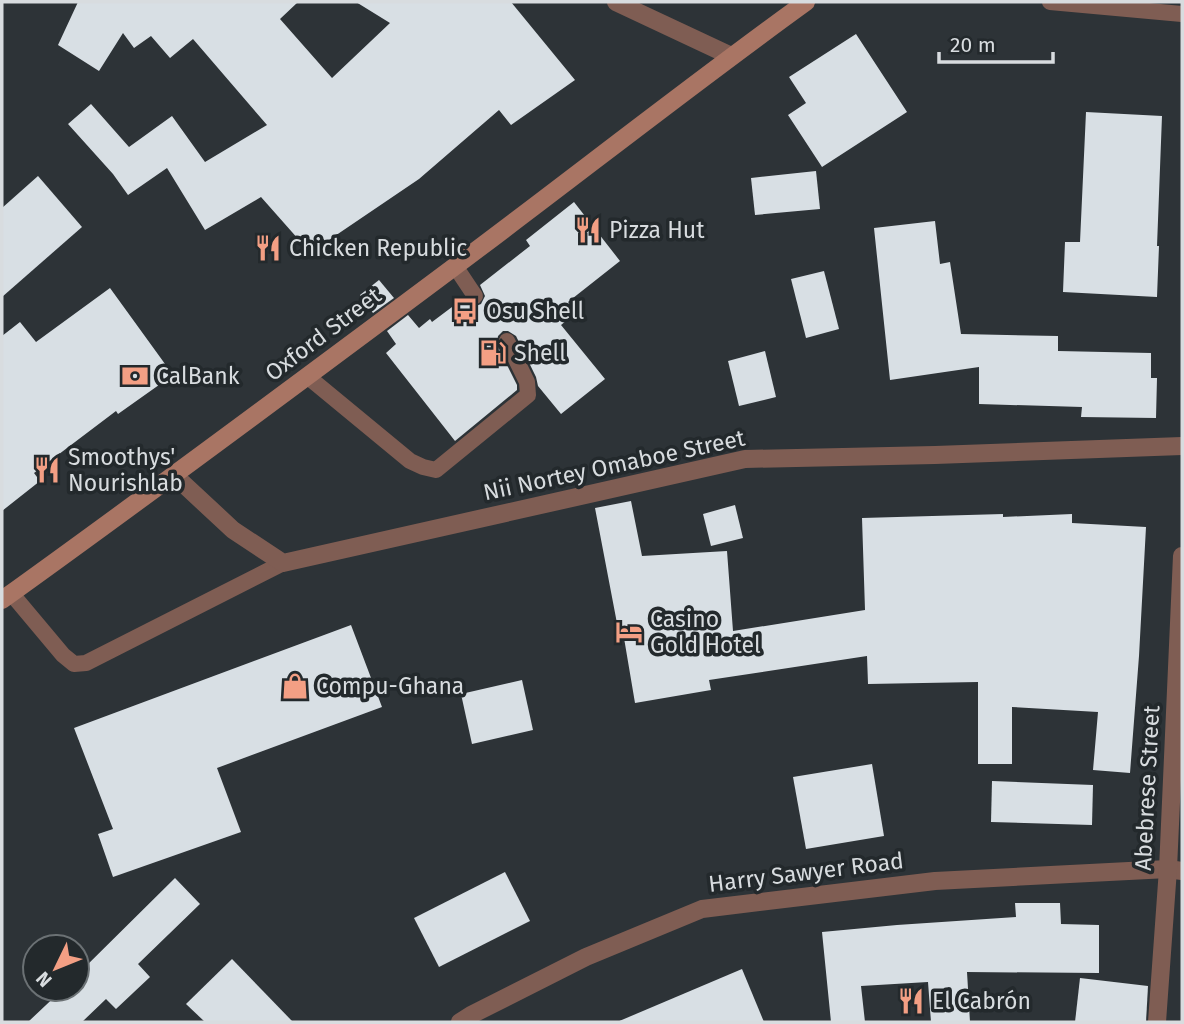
<svg xmlns="http://www.w3.org/2000/svg" width="1184" height="1024" font-family="'Fira Sans',sans-serif">
<style>
.building{fill:#d8dfe4}
.lines{fill:none;stroke-linecap:round;stroke-linejoin:round}
.lane{stroke:#7f5d53;stroke-width:16}
.street{stroke:#7f5d53;stroke-width:18}
.secondary{stroke:#a97564;stroke-width:18}
.labels{text-anchor:middle;stroke-width:7;stroke-linejoin:round;paint-order:stroke}
.poi-label{font-size:23px;fill:#d8dcdf;stroke:#23292c;text-anchor:start}
.street-label{font-size:23px;fill:#d8dcdf;stroke:#23292c}
</style>
<rect width="100%" height="100%" fill="#2d3337"/>
<g class="building">
<path d="M78,2H298L280,19L332,78L390,23L356,2H511L575,80L511,125L499,110L419,179L326,242L321,236L307,249L261,197L205,230L167,168L128,195L113,174L68,124L91,104L129,147L172,116L205,162L267,125L193,39L170,58L151,36L134,48L123,33L99,71L58,45Z"/>
<path d="M856,34L907,112L822,167L788,115L806,103L789,77Z"/>
<path d="M1086,112L1162,116L1157,246H1159L1157,297L1063,292L1065,242H1080Z"/>
<path d="M816,171L820,209L755,215L751,178Z"/>
<path d="M38,176L82,227L2,297V208Z"/>
<path d="M574,202L620,261L568,302L577,312L561,325L605,379L561,414L538,386L536,377L516,336L508,331H503L498,336L497,345L517,385V390L455,441L386,353L396,344L387,331L408,315L419,328L430,319L432,322L464,298L471,306H476L481,304L485,296L480,285L530,246L526,240Z"/>
<path d="M935,221L940,264L950,262L961,334L1058,336V351L1151,353V378H1157L1156,418L1081,417L1082,407L979,404V367L890,380L874,228Z"/>
<path d="M824,271L839,329L806,338L791,279Z"/>
<path d="M379,280L394,298L373,313L360,295Z"/>
<path d="M110,288L173,375L118,414L116,411L34,473L40,481L2,511V336L20,322L36,342Z"/>
<path d="M765,351L776,397L739,406L728,361Z"/>
<path d="M631,501L642,556L727,551L733,631L865,610L862,518L1003,514V517L1072,514V523L1146,527L1139,656L1130,773L1093,770L1098,712L1012,707V764H978V682L868,684L867,656L709,680L711,690L635,703L624,638L620,639L595,508Z"/>
<path d="M735,505L743,538L711,546L703,514Z"/>
<path d="M351,625L382,707L217,768L241,832L113,877L98,834L113,829L74,728Z"/>
<path d="M522,680L533,730L472,744L461,694Z"/>
<path d="M872,764L884,836L806,849L793,777Z"/>
<path d="M992,781L1093,785L1092,825L991,822Z"/>
<path d="M505,872L530,921L439,967L414,918Z"/>
<path d="M175,878L200,904L138,964L150,977L116,1009L106,999L82,1022H28L63,989H77V975Z"/>
<path d="M1015,903H1060L1061,924L1099,925V973L967,972L970,1022H931L928,982L861,986L865,1022H831L822,932L897,925L1016,917Z"/>
<path d="M232,959L293,1022H205L186,1004Z"/>
<path d="M742,969L764,1022H617Z"/>
<path d="M1080,978L1148,986L1146,1022H1075Z"/>
</g>
<g class="lines">
<g class="lane">
<path d="M1050,2L1182,14"/>
<path d="M455,266L475,296"/>
<path d="M307,376L410,461L423,467L436,470L528,395L527,382L507,341"/>
<path d="M11,593L63,655L74,664L86,663L283,563"/>
</g>
<g class="street">
<path d="M616,2L731,56"/>
<path d="M175,476L233,530L283,563L745,459L935,455L1182,446"/>
<path d="M460,1022L471,1015L586,957L702,909L935,881L1168,869L1182,871"/>
<path d="M1157,1022L1168,869L1182,556"/>
</g>
<path class="secondary" d="M2,600C154,491 304,379 454,267C572,179 687,88 806,2"/>
</g>
<defs>
<g id="restaurant-bare" transform="scale(2.1)"><path d="M-5-6h1v4h1v-4h1v4h1v-4h1v5L-1.5 .5V6h-2V.5L-5-1ZM5-6V6H3V1.5H1.5Q1.5-4 5-6Z" fill="#f39f84" stroke="#23292c" stroke-width="2.5" paint-order="stroke"/></g>
<g id="bus-bare" transform="scale(2.1)"><path d="M-5-6H5V4H4V6H2V4H-2V6H-4V4H-5ZM-3.5-4V0h7V-4ZM-3.5 1.2v1.5H-2V1.2ZM2 1.2v1.5H3.5V1.2Z" fill="#f39f84" stroke="#23292c" stroke-width="2.5" paint-order="stroke"/></g>
<g id="fuel-bare" transform="scale(2.1)"><path d="M-5.5-6h7V0h2V4h1.3V-2.5L3-4.5l.8-.8L6-3V5H2.5V1h-1V6h-7ZM-4.2-4.7v3.2H.2V-4.7Z" fill="#f39f84" stroke="#23292c" stroke-width="2.5" paint-order="stroke"/></g>
<g id="bank-bare" transform="scale(2.1)"><path d="M-6-4H6V4H-6ZM0-2.3a2.3 2.3 0 1 0 0 4.6a2.3 2.3 0 1 0 0-4.6Z" fill="#f39f84" stroke="#23292c" stroke-width="2.5" paint-order="stroke"/></g>
<g id="hotel-bare" transform="scale(2.1)"><path d="M-6-4.5h1.5V1H6V5H4.5V3h-9V5H-6ZM-4 0a1.8 1.8 0 1 1 3.6 0ZM.5 0V-2.5h3Q6-2.5 6 0Z" fill="#f39f84" stroke="#23292c" stroke-width="2.5" paint-order="stroke"/></g>
<g id="shop-bare" transform="scale(2.1)"><path d="M-5-2.5h2.3a2.7 3.5 0 0 1 5.4 0H5L5.5 6h-11ZM-1.5-2.5h3a1.5 2.3 0 0 0-3 0Z" fill="#f39f84" stroke="#23292c" stroke-width="2.5" paint-order="stroke"/></g>
</defs>
<g fill-rule="evenodd">
<use href="#restaurant-bare" x="588" y="230"/>
<use href="#restaurant-bare" x="268" y="248"/>
<use href="#bus-bare" x="465" y="311"/>
<use href="#fuel-bare" x="493" y="353"/>
<use href="#bank-bare" x="135" y="376"/>
<use href="#restaurant-bare" x="47" y="470"/>
<use href="#hotel-bare" x="629" y="632"/>
<use href="#shop-bare" x="295" y="686"/>
<use href="#restaurant-bare" x="911" y="1001"/>
</g>
<g class="labels">
<g class="poi-label">
<text x="609" y="238">Pizza Hut</text>
<text x="289" y="256">Chicken Republic</text>
<text x="486" y="319">Osu Shell</text>
<text x="514" y="361">Shell</text>
<text x="156" y="384">CalBank</text>
<text x="68" y="465">Smoothys'<tspan x="68" dy="26">Nourishlab</tspan></text>
<text x="650" y="627">Casino<tspan x="650" dy="26">Gold Hotel</tspan></text>
<text x="316" y="694">Compu-Ghana</text>
<text x="932" y="1009">El Cabrón</text>
</g>
<g class="street-label">
<text transform="translate(323 334) rotate(-37)" y="8">Oxford Street</text>
<text transform="translate(614 465) rotate(-12)" y="8">Nii Nortey Omaboe Street</text>
<text transform="translate(1147 788) rotate(-87)" y="8">Abebrese Street</text>
<text transform="translate(806 872) rotate(-7)" y="8">Harry Sawyer Road</text>
</g>
</g>
<rect width="1184" height="1024" fill="none" stroke="#d8dcdf" stroke-width="7"/>
<g transform="translate(56 968) rotate(227)"><circle r="33" fill="#23292c" stroke="#6b7174" stroke-width="2"/>
<path d="M0-5L12 26L0 18L-12 26Z" fill="#f39f84"/>
<text y="-10" font-size="19" font-weight="bold" text-anchor="middle" fill="#d8dcdf">N</text>
</g>
<path d="M939 52v10h114v-10" fill="none" stroke="#d8dcdf" stroke-width="3.5"/>
<text x="950" y="52" font-size="21" fill="#d8dcdf" stroke="#23292c" stroke-width="5" paint-order="stroke">20 m</text>
</svg>
